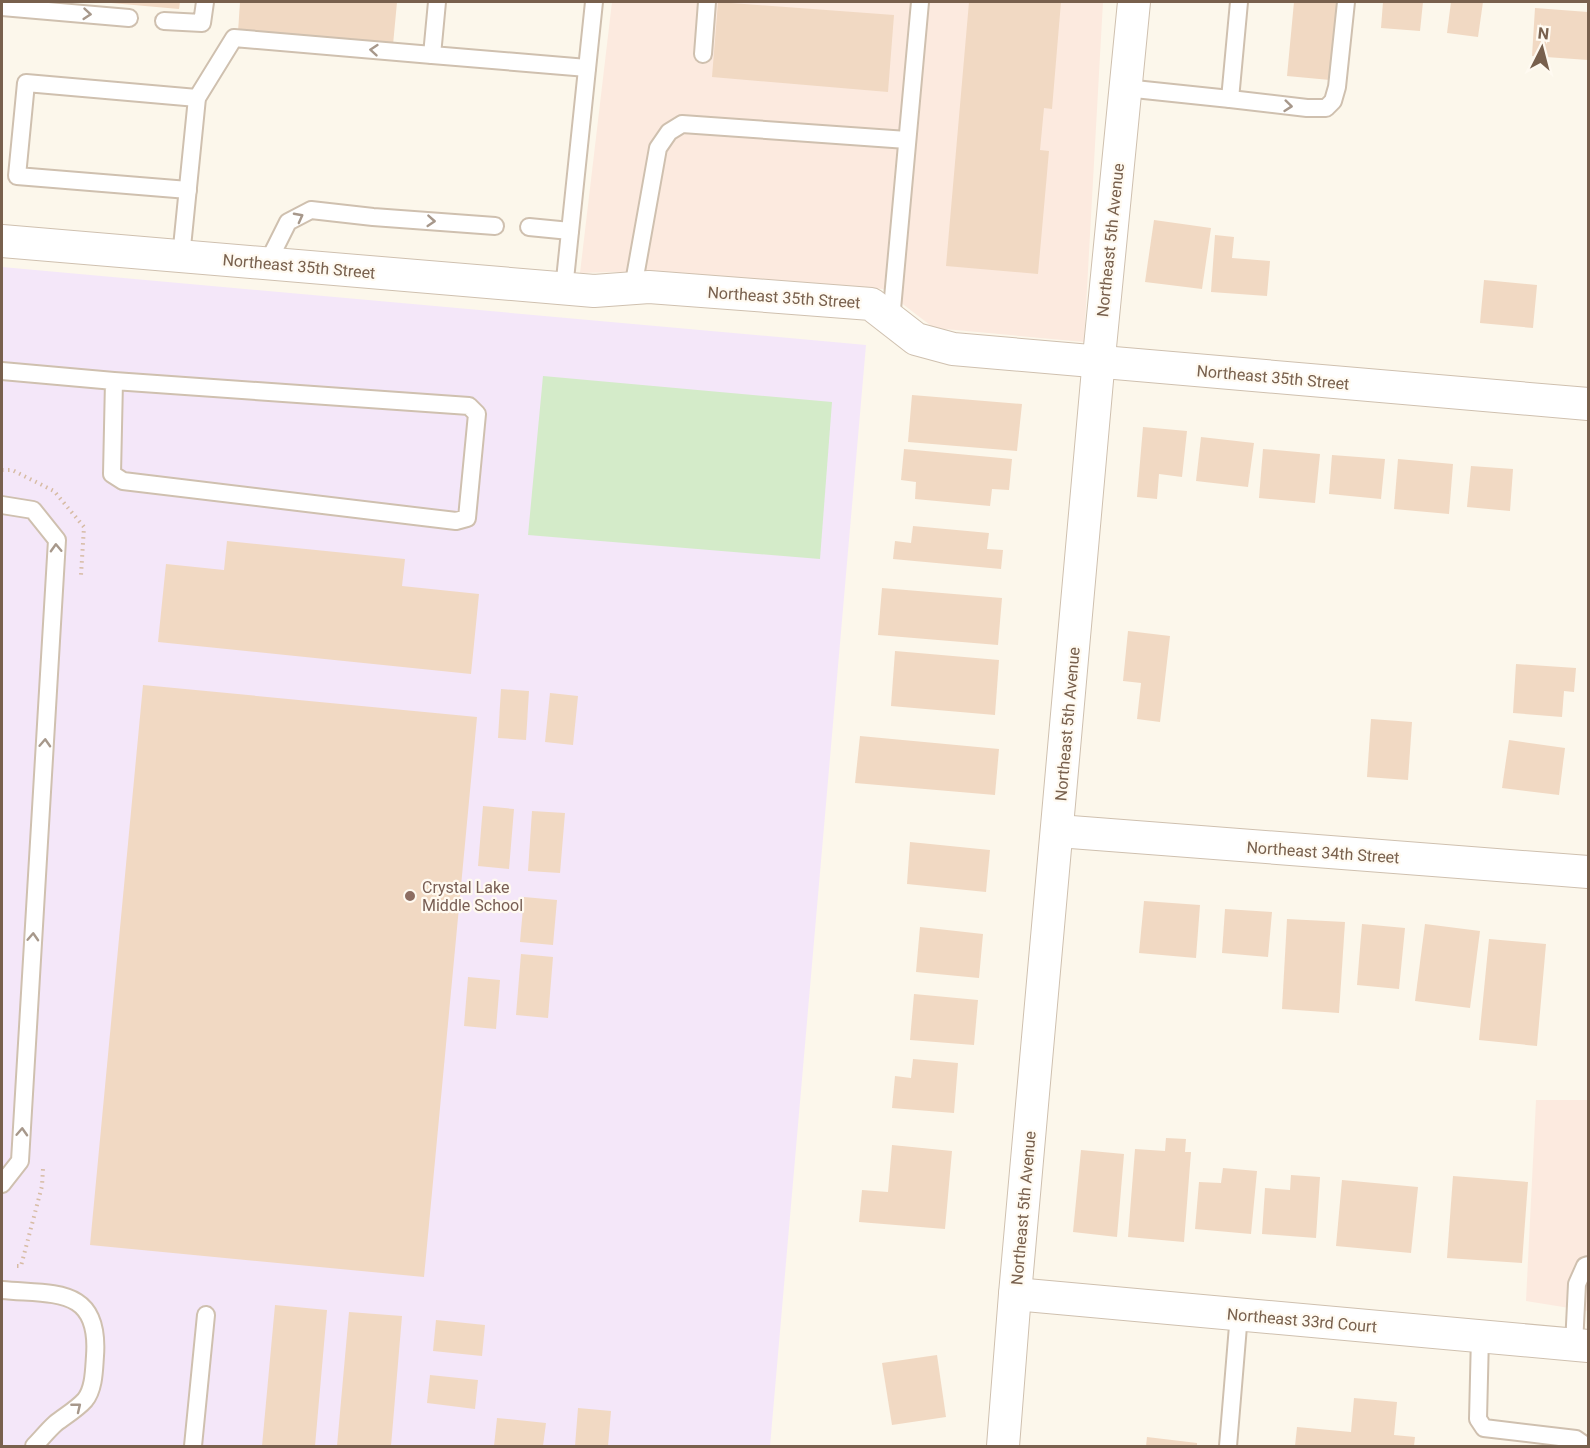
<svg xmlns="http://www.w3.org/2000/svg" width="1590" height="1448" font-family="Roboto,sans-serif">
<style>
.commercial{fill:#fceadf}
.education{fill:#f4e7f9}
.green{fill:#d4ebc9}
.building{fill:#f1d9c3}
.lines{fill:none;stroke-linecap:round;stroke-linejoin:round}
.lane-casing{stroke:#cfc0af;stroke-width:20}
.street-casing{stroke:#cfc0af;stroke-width:34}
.path{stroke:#d7bca5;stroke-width:4;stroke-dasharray:1.5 4.5;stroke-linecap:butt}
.lane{stroke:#fff;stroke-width:16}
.street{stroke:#fff;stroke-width:32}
.oneway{stroke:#a7988b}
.education-dot{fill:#8d6e63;stroke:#fffaf1;stroke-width:2}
.labels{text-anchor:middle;stroke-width:4.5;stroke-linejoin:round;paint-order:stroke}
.street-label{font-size:16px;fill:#78604d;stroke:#fffaf1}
.education-label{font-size:16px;fill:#785e54;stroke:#fffaf1;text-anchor:start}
</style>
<rect width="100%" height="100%" fill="#fcf7eb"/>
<g class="commercial">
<path d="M612,2H1103L1084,342L934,328L883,289L654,271L580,273Z"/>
<path d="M1536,1100H1588V1311L1526,1301Z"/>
</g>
<path class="education" d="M2,267L866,345L770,1446H2Z"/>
<path class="green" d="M543,376L832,402L820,559L528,535Z"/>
<g class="building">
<path d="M111,2H180L179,9L111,3Z"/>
<path d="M240,2H397L393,45L238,32Z"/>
<path d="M718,2L894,15L888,92L712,77Z"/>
<path d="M969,2H1061L1052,109L1044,108L1040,150L1049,151L1038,274L946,266Z"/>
<path d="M1294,2H1338L1330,80L1287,76Z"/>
<path d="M1383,2H1423L1420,31L1381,28Z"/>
<path d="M1451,2H1483L1478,37L1447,33Z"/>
<path d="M1535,8L1588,12V60L1532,56Z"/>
<path d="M1154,220L1211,228L1202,289L1145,282Z"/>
<path d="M1215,235L1234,237L1232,258L1270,261L1267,296L1211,292Z"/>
<path d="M1484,280L1537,285L1533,328L1480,323Z"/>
<path d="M912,395L1022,404L1017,451L908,442Z"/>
<path d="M1143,427L1187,431L1182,477L1159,474L1157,499L1137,497Z"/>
<path d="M1201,437L1254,443L1248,487L1196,481Z"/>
<path d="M904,449L1012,459L1009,490L992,489L990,506L915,499L916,482L901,480Z"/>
<path d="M1263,449L1320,454L1315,503L1259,498Z"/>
<path d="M1332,455L1385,459L1381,499L1329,494Z"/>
<path d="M1398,459L1453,464L1449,514L1394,509Z"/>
<path d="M1471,466L1513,469L1510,511L1467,507Z"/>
<path d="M913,526L989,533L987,549L1003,550L1001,569L893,559L895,541L911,543Z"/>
<path d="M227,541L405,559L402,586L479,594L471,674L158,642L166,564L224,570Z"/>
<path d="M882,588L1002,598L998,645L878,635Z"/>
<path d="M1128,631L1170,636L1160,722L1137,719L1141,683L1123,681Z"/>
<path d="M895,651L999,660L995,715L891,706Z"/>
<path d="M1516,664L1576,668L1574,692L1564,691L1562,717L1513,713Z"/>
<path d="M143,685L477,717L424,1277L90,1245Z"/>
<path d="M501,689L529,691L526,740L498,738Z"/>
<path d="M550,693L578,696L573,745L545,742Z"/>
<path d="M1371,719L1412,722L1408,780L1367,777Z"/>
<path d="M860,736L999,749L995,795L855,783Z"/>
<path d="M1509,740L1565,748L1559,795L1502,788Z"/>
<path d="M483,806L514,809L509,869L478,866Z"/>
<path d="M532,811L565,813L560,873L528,871Z"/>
<path d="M910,842L990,850L986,892L907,884Z"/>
<path d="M524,897L557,900L553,945L520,942Z"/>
<path d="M1144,901L1200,905L1196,958L1139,953Z"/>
<path d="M1225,909L1272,912L1268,957L1222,953Z"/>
<path d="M1287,919L1345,922L1339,1013L1282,1009Z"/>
<path d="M1362,924L1405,928L1399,989L1357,985Z"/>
<path d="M1425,924L1480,931L1470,1008L1415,1001Z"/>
<path d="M920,927L983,934L979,978L916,972Z"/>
<path d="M1489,939L1546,944L1537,1046L1479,1040Z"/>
<path d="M521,954L553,957L548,1018L516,1015Z"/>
<path d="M468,977L500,980L496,1029L464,1026Z"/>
<path d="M914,994L978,1000L974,1045L910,1040Z"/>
<path d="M913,1059L958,1063L954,1113L892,1108L895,1076L911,1078Z"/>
<path d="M1166,1138L1186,1139L1185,1152H1191L1184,1242L1128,1237L1135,1149L1165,1151Z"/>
<path d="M892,1145L952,1151L945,1229L859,1222L862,1190L888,1192Z"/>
<path d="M1081,1150L1124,1154L1117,1237L1073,1232Z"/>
<path d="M1223,1168L1257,1171L1251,1234L1195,1229L1199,1182L1221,1183Z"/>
<path d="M1291,1175L1320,1177L1316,1238L1262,1234L1265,1188L1290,1190Z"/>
<path d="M1453,1176L1528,1182L1522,1263L1447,1258Z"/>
<path d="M1342,1180L1418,1187L1411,1253L1336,1246Z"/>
<path d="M275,1305L327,1310L315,1446H262Z"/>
<path d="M349,1312L402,1316L391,1446H337Z"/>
<path d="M436,1320L485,1325L482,1356L433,1351Z"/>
<path d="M937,1355L946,1417L892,1425L882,1363Z"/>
<path d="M430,1375L478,1380L475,1409L427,1403Z"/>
<path d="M1354,1398L1397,1402L1394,1435L1415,1437L1414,1446H1295L1297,1427L1351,1432Z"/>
<path d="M578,1408L611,1411L608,1446H575Z"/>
<path d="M497,1418L546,1423L543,1446H494Z"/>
<path d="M1147,1437L1197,1443V1446H1146Z"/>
</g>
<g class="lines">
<g class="lane-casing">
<g id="lane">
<path d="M437,2L432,55L587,68"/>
<path d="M2,7L129,18"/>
<path d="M164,21L202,23L205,2"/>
<path d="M703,54L707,2"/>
<path d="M1125,88L1230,99L1239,2"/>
<path d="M1230,99L1307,108H1326L1333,101L1337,87L1346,2"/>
<path d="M188,190L17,176L26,83L197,98"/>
<path d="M529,227L570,231"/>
<path d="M181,257L197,98L234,38L432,55"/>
<path d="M267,264L288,222L311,210L373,217L495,226"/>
<path d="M633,288L658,148L669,132L682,124L907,140"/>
<path d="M564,289L594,2"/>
<path d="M891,320L920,2"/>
<path d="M2,371L114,381L469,406L477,414L467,518L456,521L123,481L112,474L114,381"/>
<path d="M2,505L33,510L57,540L20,1161L2,1184"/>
<path d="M2,1290C54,1295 100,1286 95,1356C94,1370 94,1389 85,1400C77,1409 65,1416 56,1423C48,1430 41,1439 34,1446"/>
<path d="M1480,1336L1478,1419L1484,1428L1576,1439L1586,1446"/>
<path d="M1574,1345L1577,1284L1585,1266L1588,1265"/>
<path d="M193,1446L206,1315"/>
<path d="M1228,1446L1239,1314"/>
</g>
</g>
<g class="street-casing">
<g id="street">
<path d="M2,241L594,291L649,287L871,304L916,339L953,349L1588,404"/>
<path d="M1058,831L1588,872"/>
<path d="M1015,1294L1588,1346"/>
<path d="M1003,1446L1015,1294L1100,347L1134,2"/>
</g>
</g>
<g class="path">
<path d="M2,470H12L54,491L84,527L81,575"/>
<path d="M17,1266H21L42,1186L43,1169"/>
</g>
<use href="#lane" class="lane"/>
<use href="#street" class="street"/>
</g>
<defs><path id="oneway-chevron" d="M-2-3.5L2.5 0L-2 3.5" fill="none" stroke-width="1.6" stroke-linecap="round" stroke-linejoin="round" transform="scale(1.5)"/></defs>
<g class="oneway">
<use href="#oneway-chevron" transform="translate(87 14) rotate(5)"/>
<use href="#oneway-chevron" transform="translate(374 50) rotate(-175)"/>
<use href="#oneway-chevron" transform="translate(1288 106) rotate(6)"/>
<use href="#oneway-chevron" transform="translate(299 217) rotate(-28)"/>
<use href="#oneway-chevron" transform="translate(431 221) rotate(4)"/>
<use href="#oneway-chevron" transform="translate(56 548) rotate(-92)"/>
<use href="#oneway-chevron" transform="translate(45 743) rotate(-87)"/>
<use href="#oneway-chevron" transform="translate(33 937) rotate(-87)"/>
<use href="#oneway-chevron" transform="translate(22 1132) rotate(-87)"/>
<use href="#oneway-chevron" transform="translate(77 1407) rotate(-39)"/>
</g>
<circle class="education-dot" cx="410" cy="896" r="6"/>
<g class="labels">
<g class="street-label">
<text transform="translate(1110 240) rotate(-84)" y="6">Northeast 5th Avenue</text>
<text transform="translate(299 266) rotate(5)" y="6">Northeast 35th Street</text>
<text transform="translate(784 297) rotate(4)" y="6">Northeast 35th Street</text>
<text transform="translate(1273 377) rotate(5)" y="6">Northeast 35th Street</text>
<text transform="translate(1067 724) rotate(-85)" y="6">Northeast 5th Avenue</text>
<text transform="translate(1323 852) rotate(4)" y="6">Northeast 34th Street</text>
<text transform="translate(1023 1208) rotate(-85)" y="6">Northeast 5th Avenue</text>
<text transform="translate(1302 1320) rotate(5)" y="6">Northeast 33rd Court</text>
</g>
<g class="education-label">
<text x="422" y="893">Crystal Lake<tspan x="422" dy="18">Middle School</tspan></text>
</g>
</g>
<rect width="1590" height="1448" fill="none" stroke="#78604d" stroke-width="6"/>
<g transform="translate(1542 48) rotate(6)" stroke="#fffaf1" stroke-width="4.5" paint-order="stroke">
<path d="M0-4.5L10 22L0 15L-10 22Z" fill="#78604d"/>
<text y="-9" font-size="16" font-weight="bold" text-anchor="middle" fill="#78604d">N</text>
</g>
</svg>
